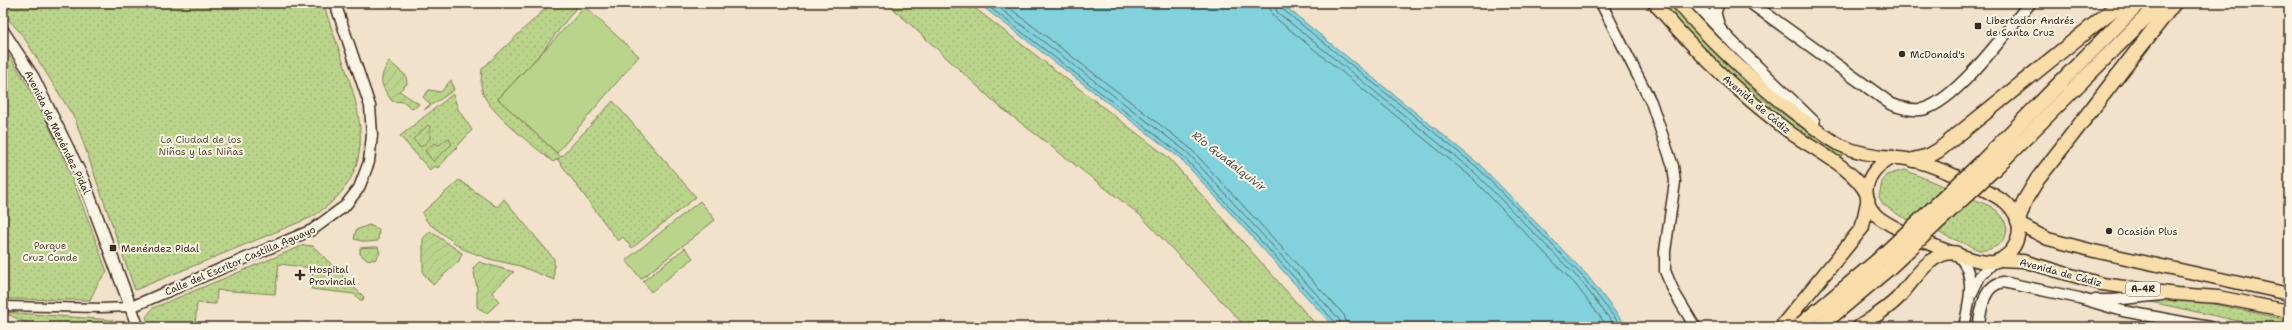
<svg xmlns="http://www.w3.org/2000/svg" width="2292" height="330" font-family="'Shantell Sans',sans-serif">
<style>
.grass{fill:url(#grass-dots);stroke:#7b7f54}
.garden{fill:url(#garden-furrows);stroke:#7b7f54}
.pitch{fill:#bbd48b;stroke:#7b7f54}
.water{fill:#82d2dd;stroke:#668f91}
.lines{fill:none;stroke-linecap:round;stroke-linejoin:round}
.shore{stroke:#576d6a;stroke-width:1}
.minor-casing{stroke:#3b2a1e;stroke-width:11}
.tertiary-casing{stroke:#3b2a1e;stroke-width:13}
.secondary-casing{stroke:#3b2a1e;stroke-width:14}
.primary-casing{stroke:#3b2a1e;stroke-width:15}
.trunk-casing{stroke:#3b2a1e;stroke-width:16}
.motorway-casing{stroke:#3b2a1e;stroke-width:17}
.minor{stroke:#fcf5e5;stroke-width:8}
.tertiary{stroke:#fcf5e5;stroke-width:10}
.secondary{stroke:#fcf5e5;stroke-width:11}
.primary{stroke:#f9deab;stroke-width:12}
.trunk{stroke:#f9deab;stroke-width:13}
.motorway{stroke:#f9deab;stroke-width:14}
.motorway-bridge-casing{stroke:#3b2a1e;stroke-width:17;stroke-linecap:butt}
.motorway-bridge{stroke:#f9deab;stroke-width:14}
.poi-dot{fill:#3b2a1e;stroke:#fcf5e5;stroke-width:1.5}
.labels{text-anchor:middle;stroke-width:4;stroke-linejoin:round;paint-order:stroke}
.shield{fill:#fcf5e5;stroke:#75675a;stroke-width:1}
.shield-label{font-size:9px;font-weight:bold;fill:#3b2a1e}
.poi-label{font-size:10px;fill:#3b2a1e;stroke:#fcf5e5;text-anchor:start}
.street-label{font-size:10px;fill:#3b2a1e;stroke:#fcf5e5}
.park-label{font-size:10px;fill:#5b5439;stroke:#fcf5e5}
.water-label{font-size:11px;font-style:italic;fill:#4d544e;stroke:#fcf5e5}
</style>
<defs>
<pattern id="grass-dots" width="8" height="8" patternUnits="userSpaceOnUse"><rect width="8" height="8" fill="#bbd48b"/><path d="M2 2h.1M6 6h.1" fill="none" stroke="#a2b678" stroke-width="1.8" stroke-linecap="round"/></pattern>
<pattern id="garden-furrows" width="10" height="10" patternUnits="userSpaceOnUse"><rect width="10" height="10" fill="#bbd48b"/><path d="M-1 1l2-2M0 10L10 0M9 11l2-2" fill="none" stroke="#a2b678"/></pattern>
</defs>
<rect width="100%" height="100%" fill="#f2e2cb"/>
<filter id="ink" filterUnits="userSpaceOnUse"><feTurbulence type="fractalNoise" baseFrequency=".025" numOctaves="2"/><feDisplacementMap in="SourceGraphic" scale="8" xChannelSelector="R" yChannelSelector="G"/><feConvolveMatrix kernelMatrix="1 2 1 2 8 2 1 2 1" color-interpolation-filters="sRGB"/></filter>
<g filter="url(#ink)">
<g class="grass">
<path d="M3,3H324C326,15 331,26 335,38C358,105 387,170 312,217L135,290L75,119L23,36L3,13Z"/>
<path d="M551,3L579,4L541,53L498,99L561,157L613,101L696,197L632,248L623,237L618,241L558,160L559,158L553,162C534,146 495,117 484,96C480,88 481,78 482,69Z"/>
<path d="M887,3H968L1169,158L1318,327H1246L1140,215L999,106Z"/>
<path d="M1662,3H1670C1715,59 1779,119 1843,153L1839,160C1771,113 1716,66 1662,3Z"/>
<path d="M3,47C50,113 80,197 107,272L98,283L90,300L3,299Z"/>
<path d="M453,94L458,109L472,130L438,168L434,166L430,170L400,136Z"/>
<path d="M1905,170L1990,206C1996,210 2002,214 2005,222C2013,238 1994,252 1979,250L1900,216L1883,204L1879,197L1882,182L1886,175Z"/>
<path d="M459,180L497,207L504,199L554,259V280L520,266L489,259L463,249L428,223L422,213Z"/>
<path d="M369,225L379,229L378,241L366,242L354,239L356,230Z"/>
<path d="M304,245L313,246L364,297L363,300H360L354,294L311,289L313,268L279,264L275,294L217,290L216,304L197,303L195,327H150L146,317L153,308Z"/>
<path d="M2172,299L2209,303L2289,320V327H2266L2151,302Z"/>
<path d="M3,312L113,320L112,325L108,327H35Z"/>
</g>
<g class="garden">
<path d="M389,61L406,76L407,84L399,91L419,104L416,107L411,108L404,102L392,101C380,84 378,80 389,61Z"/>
<path d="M451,80L454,90L424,110L430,104L423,97L429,90L441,92Z"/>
<path d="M428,125L430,127V139L421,147L413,139Z"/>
<path d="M448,138L452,144L433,161L425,151L434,143L439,145Z"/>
<path d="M430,231L462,253L459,261L433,285L423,273V239Z"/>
<path d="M370,247H378L380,253L375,260L366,259L360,254V248Z"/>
<path d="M479,262L514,272L492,292L499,302L487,313L477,307V288L473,268Z"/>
</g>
<g class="pitch">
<path d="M585,7L639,56L557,153L498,99Z"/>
<path d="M700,201L715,220L641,279L626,260Z"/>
<path d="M685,248L693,258L651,292L643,281Z"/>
</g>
<path class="water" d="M978,3H1281L1480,165L1586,274L1627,327H1334L1181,159Z"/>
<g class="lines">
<g class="shore">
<path d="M984,3L1183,156L1336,323L1337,327"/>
<path d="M993,3L1187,152L1339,319L1342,327"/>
<path d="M1003,3L1190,148L1344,315L1348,327"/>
<path d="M1268,3L1273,16L1470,176L1575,284L1608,327"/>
<path d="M1274,3L1277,12L1474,172L1580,280L1616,327"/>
<path d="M1279,3L1281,8L1478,168L1583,277L1622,327"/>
</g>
<g class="minor-casing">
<path id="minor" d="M3,306L101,308L131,307"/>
</g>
<g class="tertiary-casing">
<g id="tertiary">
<path d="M1601,3L1651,102L1673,166L1675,182L1665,251V271L1674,292L1695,327"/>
<path d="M1956,254C1978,272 1969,304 1964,327"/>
<path d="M1972,293L1980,276L1994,262"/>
<path d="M2095,300H2113L2162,295"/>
<path d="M131,307L312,230L345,206L359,188L369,162L372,135L370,106L335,3"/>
<path d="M1978,327C1982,310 1982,286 2003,282L2079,298L2123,311L2209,327"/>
</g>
</g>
<g class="secondary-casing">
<g id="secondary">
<path d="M1695,3L1733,43L1814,122"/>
<path d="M1718,3L1715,13L1719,27"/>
<path d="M1751,3L1891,104C1901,108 1913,111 1924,109C1958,99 2007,31 2030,3"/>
<path d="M3,31L33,77L83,179L138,327"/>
</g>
</g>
<g class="primary-casing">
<g id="primary">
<path d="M1654,3C1684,38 1717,72 1752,102C1765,113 1779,124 1792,134C1815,150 1855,169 1867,195"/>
<path d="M1678,3C1711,42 1748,76 1788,108C1805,121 1822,135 1840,145C1857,153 1875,156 1894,157"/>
<path d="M1895,158C1921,157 1982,187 2005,202C2016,212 2022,225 2017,240C2014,250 2004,259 1994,262C1975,266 1890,229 1876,215C1856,194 1870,164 1895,158Z"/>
<path d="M2019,224L2048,239L2094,251L2289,294"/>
<path d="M2000,260L2023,261L2102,284L2176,294L2218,297L2289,311"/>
</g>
</g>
<g class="trunk-casing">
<g id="trunk">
<path d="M1781,327L1862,228L1868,200"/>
<path d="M1859,327C1872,318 1886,310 1897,299C1912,284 1930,249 1956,253"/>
</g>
</g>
<g class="motorway-casing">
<g id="motorway">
<path d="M1913,160L1929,156L1939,150L2121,3"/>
<path d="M1983,161L2139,3"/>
<path d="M1994,169L2160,3"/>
<path d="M2018,221L2025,200L2037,180L2174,3"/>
<path d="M1798,327L1877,261"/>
<path d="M1819,327L1888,269"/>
</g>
</g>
<use href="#minor" class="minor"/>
<use href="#tertiary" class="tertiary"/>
<use href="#secondary" class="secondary"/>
<use href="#primary" class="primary"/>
<use href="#trunk" class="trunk"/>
<use href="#motorway" class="motorway"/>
<g class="motorway-bridge-casing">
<g id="motorway-bridge">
<path d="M1877,261L1983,161"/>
<path d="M1888,269L1994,169"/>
</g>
</g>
<use href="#motorway-bridge" class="motorway-bridge"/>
</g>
</g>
<g class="poi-dot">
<rect x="1974" y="22" width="8" height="8" rx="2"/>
<circle cx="1902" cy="54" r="4"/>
<circle cx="2109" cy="231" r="4"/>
<rect x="109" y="244" width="8" height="8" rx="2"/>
<path d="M298 269h4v4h4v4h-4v4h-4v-4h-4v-4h4z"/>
</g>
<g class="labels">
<rect class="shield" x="2126" y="282" width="34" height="14" rx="3"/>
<g class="shield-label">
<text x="2143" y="292">A-4R</text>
</g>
<g class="poi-label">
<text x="1986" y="24">Libertador Andrés<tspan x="1986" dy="12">de Santa Cruz</tspan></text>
<text x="1910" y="58">McDonald's</text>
<text x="2117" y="235">Ocasión Plus</text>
<text x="121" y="252">Menéndez Pidal</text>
<text x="309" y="273">Hospital<tspan x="309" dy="12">Provincial</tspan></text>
</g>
<g class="street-label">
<text transform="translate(1757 104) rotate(40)" y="4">Avenida de Cádiz</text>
<text transform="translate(58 132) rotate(64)" y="4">Avenida de Menéndez Pidal</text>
<text transform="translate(240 260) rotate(-23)" y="4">Calle del Escritor Castilla Aguayo</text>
<text transform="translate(2061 272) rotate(15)" y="4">Avenida de Cádiz</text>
</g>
<g class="park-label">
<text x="201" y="143">La Ciudad de los<tspan x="201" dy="12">Niños y las Niñas</tspan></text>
<text x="50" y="249">Parque<tspan x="50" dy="12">Cruz Conde</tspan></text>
</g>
<g class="water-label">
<text transform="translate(1229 161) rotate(38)" y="4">Río Guadalquivir</text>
</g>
</g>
<rect width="2292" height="330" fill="none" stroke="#fcf5e5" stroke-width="16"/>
<rect x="8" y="8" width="2276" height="314" fill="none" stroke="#3b2a1e" stroke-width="1.5" filter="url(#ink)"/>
</svg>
